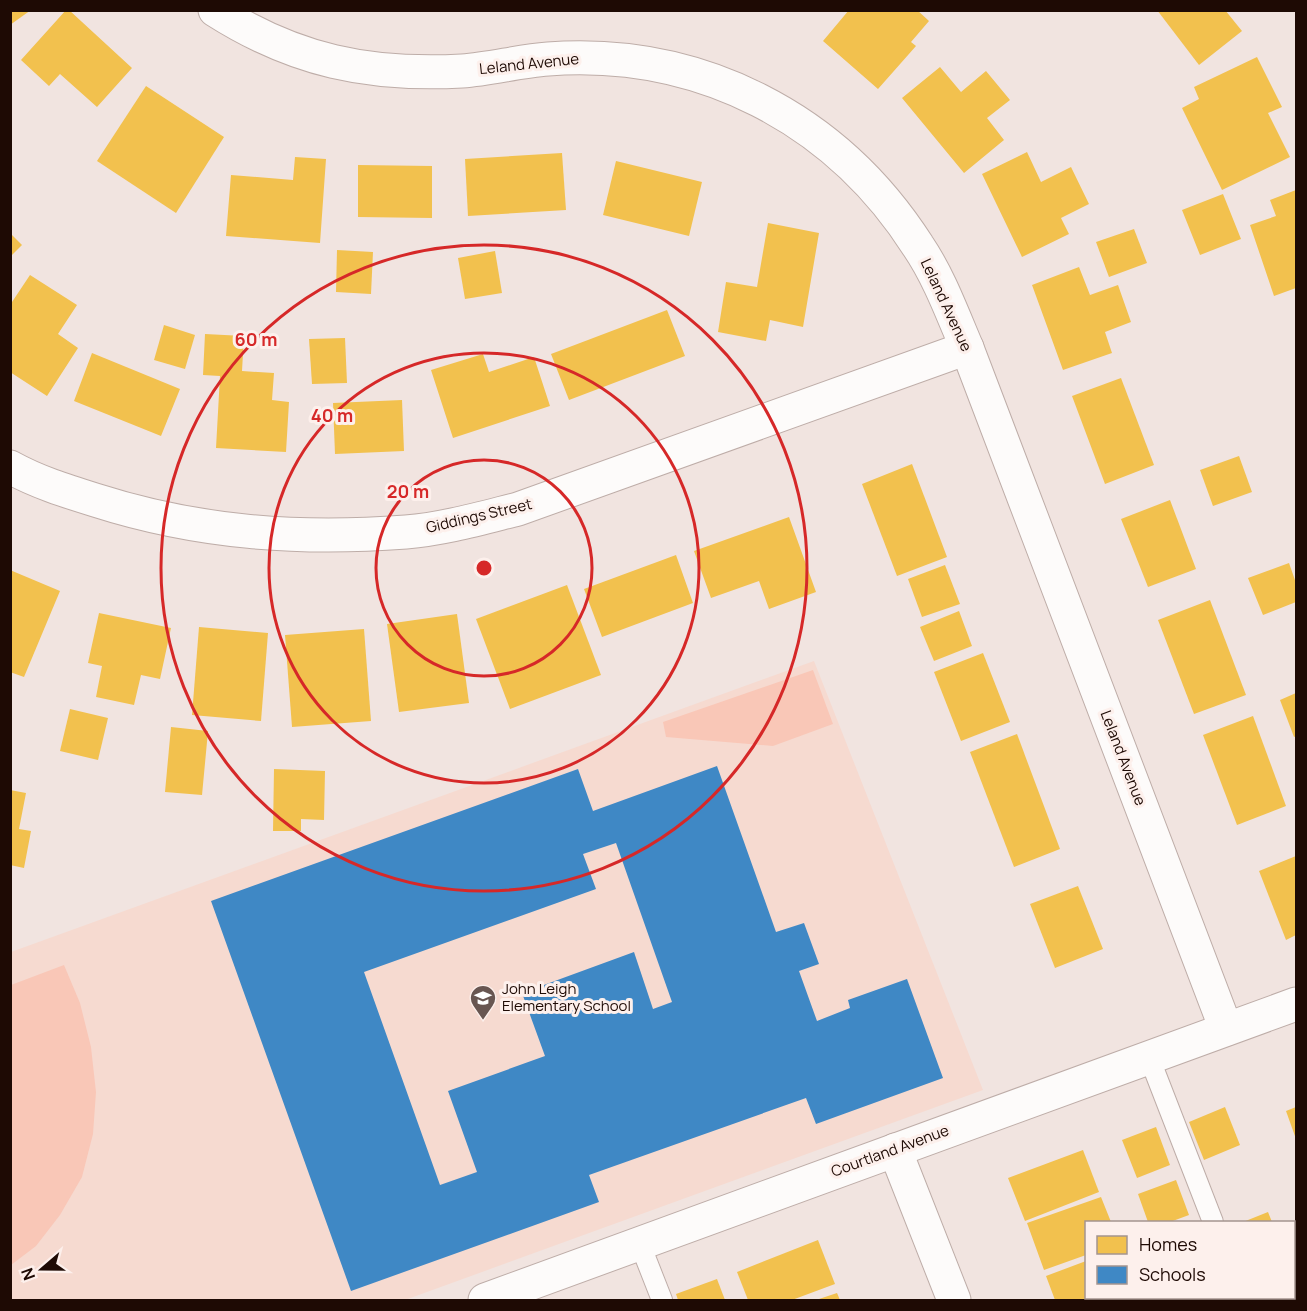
<svg xmlns="http://www.w3.org/2000/svg" width="1307" height="1311" font-family="Manrope,sans-serif">
<style>
.built{fill:#f6dad0}
.green{fill:#f9c7b7}
.homes{fill:#f2c14e}
.schools{fill:#3f88c5;fill-rule:evenodd}
.lines{fill:none;stroke-linecap:round;stroke-linejoin:round}
.service-casing{stroke:#beada8;stroke-width:22}
.minor-casing{stroke:#beada8;stroke-width:35}
.service{stroke:#fdfbfa;stroke-width:20}
.minor{stroke:#fdfbfa;stroke-width:33}
.ring{fill:none;stroke:#d62828;stroke-width:3}
.labels{text-anchor:middle;stroke-width:6;stroke-linejoin:round;paint-order:stroke}
.street-label{font-size:15px;fill:#1e0a04;stroke:#fdf0ec}
.poi-label{font-size:15px;fill:#1e0a04;stroke:#fdf0ec;text-anchor:start}
.centre{fill:#d62828;stroke:#fdf0ec;stroke-width:3}
.ring-label{font-size:18px;text-anchor:middle;font-weight:bold;fill:#d62828;stroke:#fdf0ec;stroke-width:6;stroke-linejoin:round;paint-order:stroke}
</style>
<rect width="100%" height="100%" fill="#f1e4e0"/>
<path class="built" d="M814,661L983,1090L405,1300H11V952Z"/>
<g class="green">
<path d="M813,670L833,724L773,746L666,737L663,722Z"/>
<path d="M64,965L80,1003L91,1047L96,1092L93,1134L82,1177L60,1215L36,1246L11,1265V985Z"/>
</g>
<g class="homes">
<path d="M10,10H31L10,25Z"/>
<path d="M66,10H69L132,68L97,107L60,74L49,86L21,60Z"/>
<path d="M849,10H917L929,21L911,42L916,46L878,89L823,41Z"/>
<path d="M1157,10H1225L1242,31L1199,65Z"/>
<path d="M1257,57L1282,107L1268,113L1290,157L1222,190L1182,108L1199,99L1194,87Z"/>
<path d="M940,67L961,92L986,71L1010,100L987,118L1004,140L964,173L902,98Z"/>
<path d="M146,86L224,137L176,213L97,161Z"/>
<path d="M1027,152L1041,182L1071,167L1089,204L1061,218L1069,234L1022,257L982,174Z"/>
<path d="M562,153L566,210L468,216L465,159Z"/>
<path d="M295,157L326,159L320,243L226,236L231,175L293,180Z"/>
<path d="M616,161L702,182L689,236L603,215Z"/>
<path d="M358,165L432,166V218L358,217Z"/>
<path d="M1296,190V288L1274,296L1250,225L1276,216L1270,200Z"/>
<path d="M1223,194L1241,239L1200,255L1182,210Z"/>
<path d="M768,223L819,233L803,327L770,320L766,341L718,332L726,282L757,287Z"/>
<path d="M1134,229L1147,263L1109,277L1096,242Z"/>
<path d="M10,233L22,245L10,257Z"/>
<path d="M337,250L373,252L371,294L336,292Z"/>
<path d="M495,251L502,293L465,299L458,258Z"/>
<path d="M1079,267L1090,295L1118,285L1131,322L1105,332L1112,353L1063,370L1032,285Z"/>
<path d="M30,275L77,305L58,334L78,348L47,396L10,372V305Z"/>
<path d="M667,310L685,356L569,400L551,354Z"/>
<path d="M164,325L195,335L185,369L154,360Z"/>
<path d="M205,334L244,336L242,371L274,373L272,400L289,402L286,452L216,448L220,376L203,375Z"/>
<path d="M345,338L347,383L312,384L309,339Z"/>
<path d="M92,353L180,389L161,436L74,401Z"/>
<path d="M483,354L489,372L534,357L550,406L453,438L431,370Z"/>
<path d="M1121,378L1154,465L1105,484L1072,396Z"/>
<path d="M402,400L404,451L335,454L333,403Z"/>
<path d="M1239,456L1252,492L1213,506L1200,470Z"/>
<path d="M912,464L947,557L897,576L862,484Z"/>
<path d="M1170,500L1196,569L1148,587L1121,519Z"/>
<path d="M789,517L816,592L769,609L759,581L711,598L694,551Z"/>
<path d="M676,555L693,603L602,637L584,589Z"/>
<path d="M1289,563L1296,583V602L1263,615L1248,578Z"/>
<path d="M945,565L960,604L922,617L908,579Z"/>
<path d="M10,570L60,591L24,677L10,672Z"/>
<path d="M567,585L601,675L510,709L476,619Z"/>
<path d="M1210,600L1246,695L1194,714L1158,620Z"/>
<path d="M959,611L972,646L934,661L920,627Z"/>
<path d="M99,613L171,628L160,679L141,675L134,705L96,697L102,666L88,663Z"/>
<path d="M457,614L469,703L399,712L387,624Z"/>
<path d="M199,627L268,633L261,721L192,715Z"/>
<path d="M364,629L371,721L292,727L285,635Z"/>
<path d="M983,653L1010,722L961,741L934,672Z"/>
<path d="M1296,693V736L1294,737L1280,700Z"/>
<path d="M70,709L108,718L98,760L60,751Z"/>
<path d="M1253,716L1286,806L1237,825L1203,735Z"/>
<path d="M171,727L208,731L202,795L165,792Z"/>
<path d="M1017,734L1060,849L1014,867L970,752Z"/>
<path d="M274,769L325,771L324,820L301,819V831H273Z"/>
<path d="M10,790L26,793L19,829L31,831L24,868L10,865Z"/>
<path d="M1296,856V935L1286,940L1259,871Z"/>
<path d="M1078,886L1103,949L1055,968L1030,904Z"/>
<path d="M1225,1107L1240,1145L1204,1160L1189,1122Z"/>
<path d="M1296,1107V1139L1286,1111Z"/>
<path d="M1156,1127L1170,1165L1137,1178L1122,1140Z"/>
<path d="M1083,1150L1099,1192L1025,1221L1008,1178Z"/>
<path d="M1176,1180L1189,1215L1170,1222H1148L1138,1194Z"/>
<path d="M1101,1197L1111,1222H1086V1255L1044,1270L1027,1223Z"/>
<path d="M1268,1212L1272,1222H1243Z"/>
<path d="M818,1240L835,1284L792,1300H748L737,1272Z"/>
<path d="M1086,1261V1298H1123L1116,1300H1055L1046,1276Z"/>
<path d="M1294,1277L1296,1285V1300H1259L1258,1298H1294Z"/>
<path d="M717,1279L725,1300H678L676,1294Z"/>
<path d="M837,1293L840,1300H816Z"/>
<path d="M1182,1298H1219L1220,1300H1183Z"/>
</g>
<path class="schools" d="M717,766L776,932L804,923L819,964L799,971L817,1021L850,1008L848,1000L907,979L943,1078L816,1124L806,1098L589,1175L599,1202L351,1291L211,901L578,769L593,811ZM616,843L672,1002L653,1009L634,952L522,993L545,1056L448,1091L477,1172L440,1185L364,972L596,889L583,854Z"/>
<g class="lines">
<g class="service-casing">
<g id="service">
<path d="M1149,1057L1213,1222"/>
<path d="M640,1244L662,1300"/>
<path d="M1243,1298L1244,1300"/>
</g>
</g>
<g class="minor-casing">
<g id="minor">
<path d="M215,10C295,61 369,76 462,71C491,69 519,61 548,59C700,48 836,118 918,246C939,277 952,313 967,348L1226,1029"/>
<path d="M10,467C37,482 66,491 95,500C198,533 299,540 406,532C444,529 482,518 518,509L967,348"/>
<path d="M895,1150L954,1300"/>
<path d="M485,1300L1296,1004"/>
</g>
</g>
<use href="#service" class="service"/>
<use href="#minor" class="minor"/>
</g>
<g class="ring">
<circle cx="484" cy="568" r="108"/>
<circle cx="484" cy="568" r="215"/>
<circle cx="484" cy="568" r="323"/>
</g>
<defs>
<g id="school-pin" transform="scale(1.35)"><path d="M0 17L-7.5 6A9.5 9.5 0 1 1 7.5 6Z" fill="#685651" stroke="#fdf0ec"/><path d="M0-5L7-2L0 1L-7-2ZM-4 1L0 2.5L4 1V4Q0 6-4 4Z" fill="#fff"/></g>
</defs>
<g fill-rule="evenodd">
<use href="#school-pin" x="483" y="998"/>
</g>
<g class="labels">
<g class="street-label">
<text transform="translate(529 64) rotate(-6)" y="5">Leland Avenue</text>
<text transform="translate(946 305) rotate(65)" y="5">Leland Avenue</text>
<text transform="translate(479 516) rotate(-13)" y="5">Giddings Street</text>
<text transform="translate(1123 758) rotate(69)" y="5">Leland Avenue</text>
<text transform="translate(890 1151) rotate(-20)" y="5">Courtland Avenue</text>
</g>
<g class="poi-label">
<text x="502" y="994">John Leigh<tspan x="502" dy="17">Elementary School</tspan></text>
</g>
</g>
<circle cx="484" cy="568" r="9" class="centre"/>
<g class="ring-label">
<text x="256" y="346">60 m</text>
<text x="332" y="422">40 m</text>
<text x="408" y="498">20 m</text>
</g>
<rect width="1307" height="1311" fill="none" stroke="#1e0a04" stroke-width="24"/>
<rect x="1085" y="1221" width="210" height="78" fill="#fdf0ec" stroke="#a4948f" stroke-width="1.5"/>
<rect x="1097" y="1236" width="30" height="18" fill="#f2c14e" stroke="#a4948f" stroke-width="1.5"/>
<text x="1139" y="1251" font-size="18" fill="#1e0a04">Homes</text>
<rect x="1097" y="1266" width="30" height="18" fill="#3f88c5" stroke="#a4948f" stroke-width="1.5"/>
<text x="1139" y="1281" font-size="18" fill="#1e0a04">Schools</text>
<g transform="translate(42 1269) rotate(250)" stroke="#fdf0ec" stroke-width="4.5" paint-order="stroke">
<path d="M0-4.5L10 22L0 15L-10 22Z" fill="#1e0a04"/>
<text y="-9" font-size="16" font-weight="bold" text-anchor="middle" fill="#1e0a04">N</text>
</g>
</svg>
